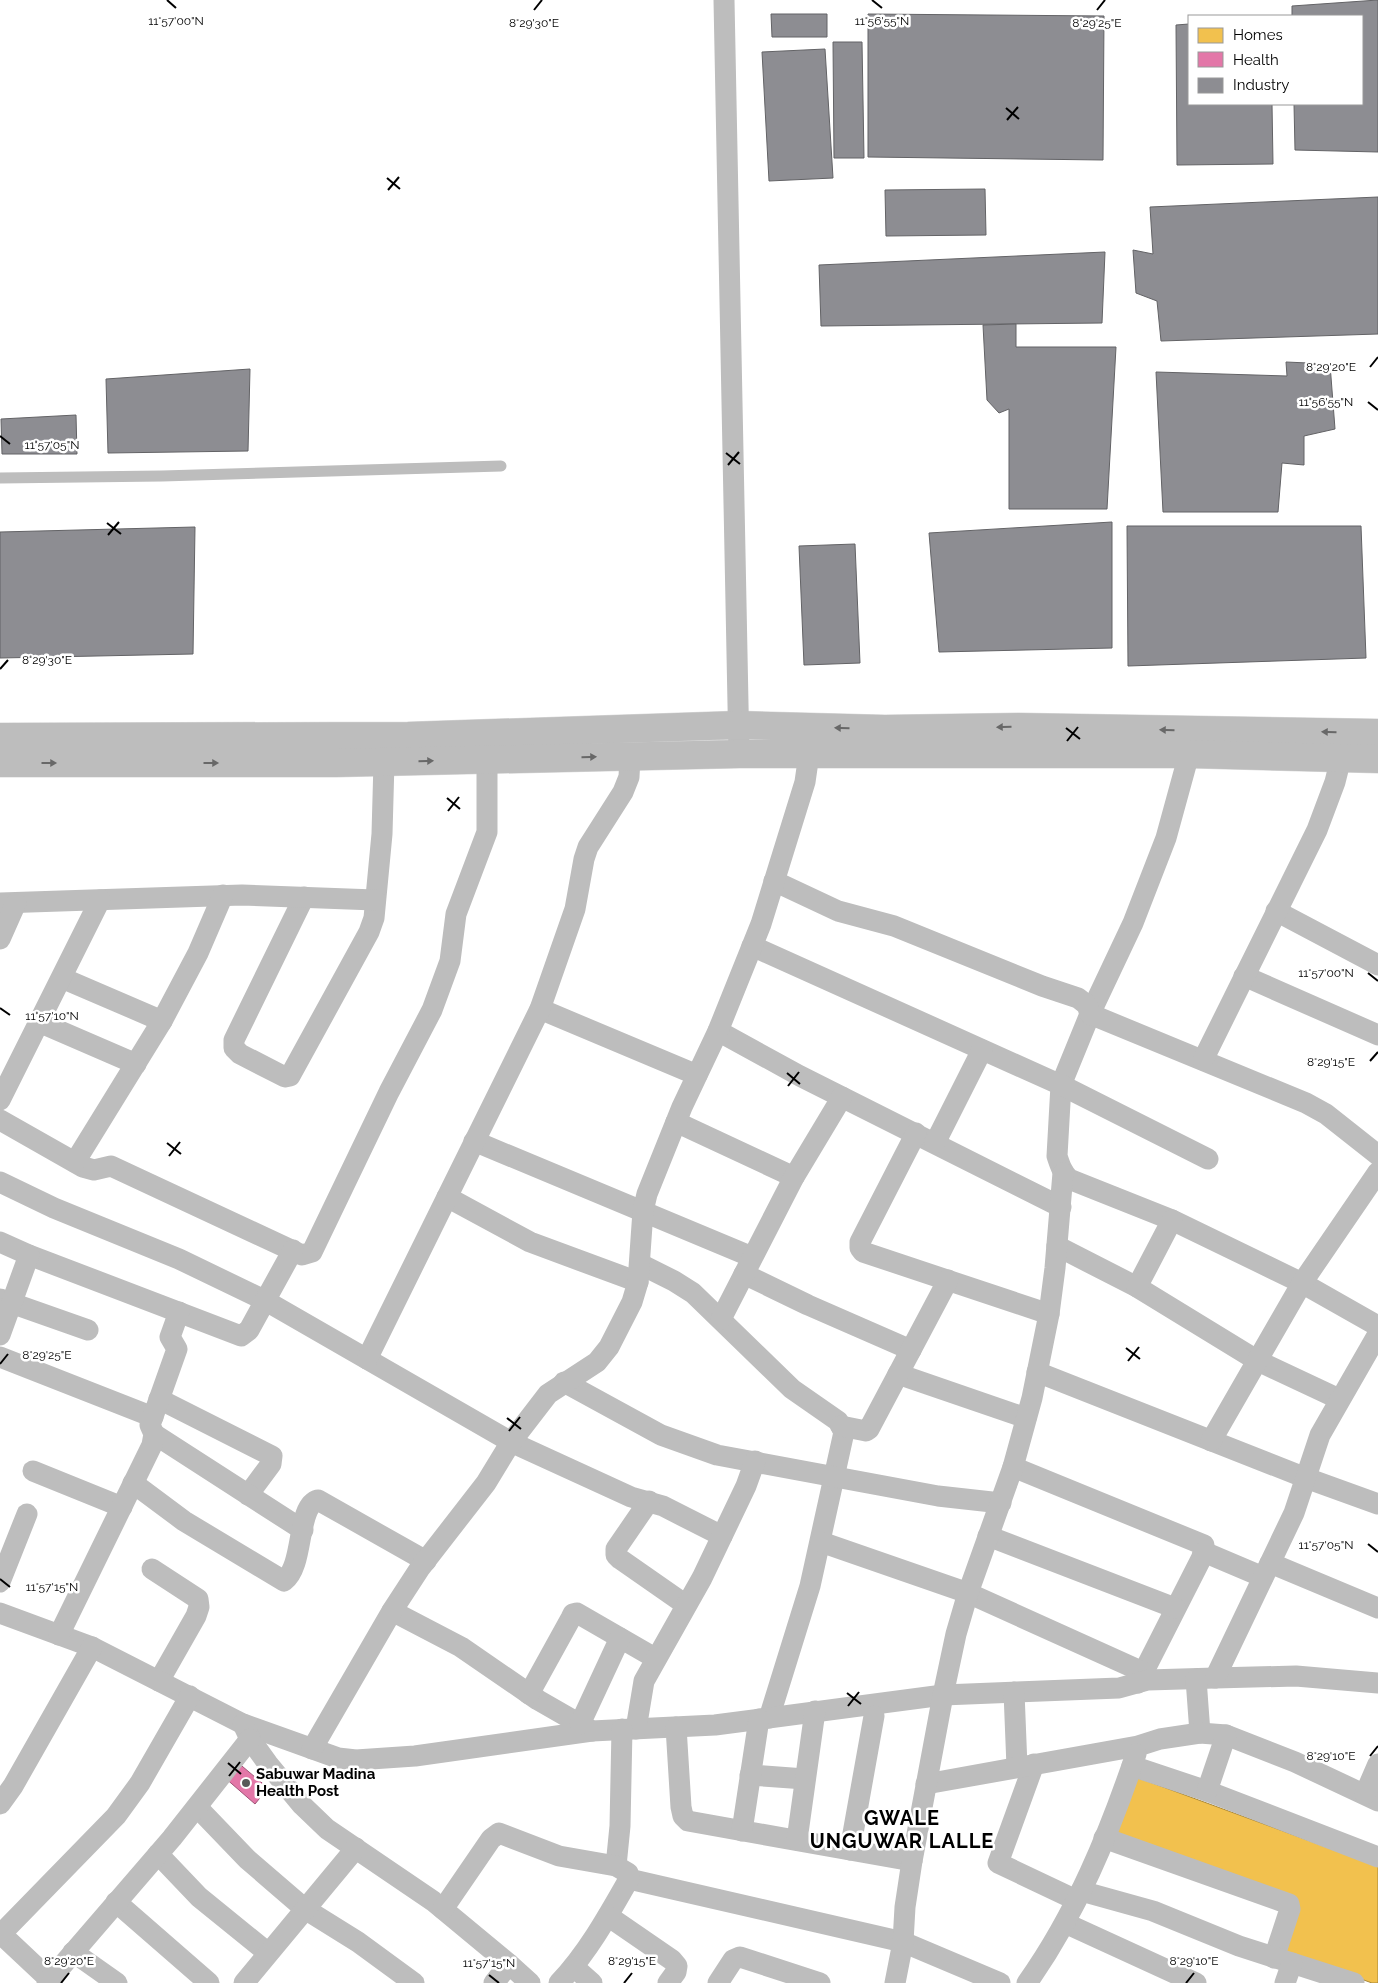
<svg xmlns="http://www.w3.org/2000/svg" width="1378" height="1983" font-family="Raleway,sans-serif">
<style>
.homes{fill:#f2c14e;stroke:#a98737}
.health{fill:#e377a8;stroke:#9f5376}
.industry{fill:#8d8d92;stroke:#636366}
.lines{fill:none;stroke-linecap:round;stroke-linejoin:round}
.primary-casing{stroke:#dbdbdb;stroke-width:29}
.lane{stroke:#bdbdbd;stroke-width:11}
.street{stroke:#bdbdbd;stroke-width:21}
.primary{stroke:#bdbdbd;stroke-width:28}
.oneway{fill:#686868}
.ticks{fill:none;stroke:#000;stroke-width:2}
.poi-dot{fill:#595959;stroke:#fff;stroke-width:2}
.labels{text-anchor:middle;stroke-width:5;stroke-linejoin:round;paint-order:stroke}
.poi-label{font-size:15px;font-weight:bold;fill:#000;stroke:#fff;text-anchor:start}
.district-label{font-size:20px;font-weight:bold;letter-spacing:1px;fill:#000;stroke:#fff}
.ticks-label{font-size:12px;text-anchor:middle;fill:#000;stroke:#fff;stroke-width:5;stroke-linejoin:round;paint-order:stroke}
</style>
<rect width="100%" height="100%" fill="#fff"/>
<path class="homes" d="M1136,1777L1378,1866V1983H1372L1279,1949L1295,1904L1114,1838Z"/>
<path class="health" d="M236,1761L268,1788L255,1804L224,1777Z"/>
<g class="industry">
<path d="M1378,0V152L1295,150L1294,104H1362V16H1292V6Z"/>
<path d="M771,14H827V37H772Z"/>
<path d="M868,14L1104,16L1103,160L868,157Z"/>
<path d="M1189,24V104H1272L1273,164L1177,165L1176,25Z"/>
<path d="M833,42H862L864,158H834Z"/>
<path d="M825,49L833,178L769,181L762,52Z"/>
<path d="M985,189L986,235L886,236L885,190Z"/>
<path d="M1378,197V334L1161,341L1157,301L1136,293L1133,250L1153,254L1150,207Z"/>
<path d="M1105,252L1102,323L821,326L819,265Z"/>
<path d="M1016,324V347H1116L1107,509H1009V409L999,413L987,400L983,325Z"/>
<path d="M1286,362L1330,364L1335,429L1304,436V465L1282,463L1278,512H1163L1156,372L1287,376Z"/>
<path d="M250,369L248,451L108,453L106,379Z"/>
<path d="M76,415L77,454H2L1,419Z"/>
<path d="M1112,522V648L939,652L929,533Z"/>
<path d="M1127,526H1361L1366,658L1128,666Z"/>
<path d="M195,527L193,654L0,658V532Z"/>
<path d="M855,544L860,663L804,665L799,546Z"/>
</g>
<g class="lines">
<g class="primary-casing">
<g id="primary">
<path d="M0,737L408,736L738,725L885,729L1019,727L1378,733"/>
<path d="M0,763H336L739,754H1189L1378,759"/>
</g>
</g>
<path class="lane" d="M0,478L162,476L501,466"/>
<g class="street">
<path d="M724,0L739,754"/>
<path d="M1189,754L1166,838L1133,923L1090,1014L1061,1085L1057,1156C1060,1165 1062,1172 1069,1179L1172,1220L1302,1283L1378,1326"/>
<path d="M774,881L838,911L894,926L1042,986L1078,998L1087,1005L1090,1014L1306,1103L1326,1114L1378,1155"/>
<path d="M304,897L234,1040V1048L240,1054L285,1077L290,1076L369,932L374,918L382,834L384,762"/>
<path d="M0,903L242,895L375,900"/>
<path d="M1276,911L1378,965"/>
<path d="M0,939L16,903"/>
<path d="M752,946L1061,1085L1208,1159"/>
<path d="M1244,976L1378,1035"/>
<path d="M62,978L162,1021"/>
<path d="M540,1009L697,1075"/>
<path d="M39,1022L136,1064"/>
<path d="M718,1031L800,1076L1061,1207"/>
<path d="M1203,1060L1317,830L1335,782L1341,758"/>
<path d="M0,1100L100,900"/>
<path d="M0,1120L83,1167L94,1170L111,1166L302,1255L312,1252L389,1092L432,1010L450,961L456,914L487,832V760"/>
<path d="M676,1122L794,1177"/>
<path d="M916,1133L860,1242V1248L863,1252L1049,1314"/>
<path d="M474,1141L752,1257"/>
<path d="M935,1143L982,1050"/>
<path d="M75,1162L162,1021L198,953L223,895"/>
<path d="M0,1182L54,1208L179,1259L266,1301L511,1442L631,1497L663,1506L722,1536"/>
<path d="M447,1197L530,1242L638,1282"/>
<path d="M0,1242L29,1255L241,1336L249,1330L293,1250"/>
<path d="M1057,1246L1137,1287L1258,1361L1339,1399"/>
<path d="M640,1264L674,1281L693,1293L792,1389L838,1421L844,1432L810,1586L769,1718"/>
<path d="M744,1274L808,1305L911,1350"/>
<path d="M1137,1287L1172,1220"/>
<path d="M0,1299L88,1330"/>
<path d="M721,1319L794,1177L842,1097"/>
<path d="M0,1335L29,1255"/>
<path d="M0,1357L153,1417"/>
<path d="M367,1359L540,1009L575,909L584,859L588,847L623,792L629,777L630,757"/>
<path d="M1037,1372L1306,1478L1378,1504"/>
<path d="M898,1374L1026,1418"/>
<path d="M564,1382L661,1435L717,1455L938,1496L1001,1503"/>
<path d="M159,1399L272,1456L271,1464L248,1495"/>
<path d="M841,1426L866,1431L869,1429L948,1280"/>
<path d="M154,1434L303,1530"/>
<path d="M1211,1441L1302,1283L1378,1172"/>
<path d="M1013,1467L1204,1545L1202,1557L1138,1683"/>
<path d="M33,1471L122,1507"/>
<path d="M133,1483L184,1521L284,1581C305,1565 296,1506 318,1500L426,1561"/>
<path d="M649,1501L616,1549V1555L620,1559L686,1605"/>
<path d="M988,1536L1175,1608"/>
<path d="M821,1542L968,1593L1143,1672"/>
<path d="M1204,1552L1263,1577"/>
<path d="M1270,1563L1378,1608"/>
<path d="M152,1569L198,1599L199,1607L196,1616L159,1681"/>
<path d="M0,1582L27,1514"/>
<path d="M392,1611L461,1647L538,1700L592,1731"/>
<path d="M0,1613L92,1647L243,1724L338,1758L356,1760L415,1756L592,1731L715,1725L943,1695L1119,1688L1148,1680L1215,1678L1296,1676L1378,1683"/>
<path d="M59,1635L152,1445L154,1434L150,1425L177,1349L170,1337L179,1312"/>
<path d="M1215,1678L1294,1513L1320,1435L1378,1334"/>
<path d="M1196,1679L1200,1733"/>
<path d="M1014,1692L1017,1767"/>
<path d="M529,1694L571,1618L573,1614L577,1613L655,1658"/>
<path d="M243,1724L250,1739L268,1764L302,1805L327,1829L433,1901L509,1964L530,1983"/>
<path d="M580,1724L620,1638"/>
<path d="M676,1727L681,1807L683,1816L688,1821L912,1861"/>
<path d="M636,1729L644,1681L702,1578L746,1486L755,1461"/>
<path d="M312,1749L392,1611L420,1568L486,1483L511,1442L548,1394L597,1362L609,1347L632,1302L638,1282L643,1211L647,1194L682,1107L718,1031L761,924L805,782L809,754"/>
<path d="M1034,1764L998,1863L1076,1900"/>
<path d="M1132,1766L1207,1791L1378,1857"/>
<path d="M750,1775L805,1779"/>
<path d="M926,1784L1138,1746L1160,1739L1200,1733L1226,1735L1295,1762L1378,1801"/>
<path d="M1207,1791L1226,1735"/>
<path d="M1365,1794L1378,1764"/>
<path d="M0,1804L13,1786L92,1647"/>
<path d="M197,1807L247,1859L305,1909L358,1942L414,1983"/>
<path d="M742,1831L759,1719"/>
<path d="M1104,1838L1289,1904L1290,1909L1274,1958"/>
<path d="M797,1840L815,1711"/>
<path d="M850,1850L874,1716"/>
<path d="M158,1854L199,1897L268,1953"/>
<path d="M616,1866L620,1826L622,1729"/>
<path d="M629,1879L903,1942L1000,1983"/>
<path d="M1081,1891L1153,1911L1239,1946L1354,1983"/>
<path d="M116,1902L209,1983"/>
<path d="M443,1909L491,1839L499,1833L559,1856L616,1866L628,1873L629,1879C608,1916 588,1952 559,1983"/>
<path d="M608,1916L672,1960L677,1966L676,1972L668,1983"/>
<path d="M1065,1923L1196,1983"/>
<path d="M0,1933L50,1980"/>
<path d="M1,1934L116,1816L140,1783L190,1696"/>
<path d="M73,1952L117,1983"/>
<path d="M574,1967L592,1983"/>
<path d="M47,1983L172,1838L250,1739"/>
<path d="M244,1983L356,1848"/>
<path d="M494,1983L509,1964"/>
<path d="M718,1983L733,1960L740,1957L820,1983"/>
<path d="M895,1983L903,1942L905,1907L912,1861L943,1695L956,1634L968,1593L1013,1467L1032,1398L1049,1314L1055,1268L1063,1173"/>
<path d="M1027,1983C1076,1914 1109,1834 1136,1754"/>
<path d="M1285,1983L1292,1963"/>
</g>
<use href="#primary" class="primary"/>
</g>
<defs><path id="oneway-solid" d="M-6-.8H1V-3.2L6.5 0L1 3.2V.8H-6Z" transform="scale(1.25)"/></defs>
<g class="oneway">
<use href="#oneway-solid" transform="translate(1004 727) rotate(179)"/>
<use href="#oneway-solid" transform="translate(842 728) rotate(-179)"/>
<use href="#oneway-solid" transform="translate(1167 730) rotate(-179)"/>
<use href="#oneway-solid" transform="translate(1329 732) rotate(-179)"/>
<use href="#oneway-solid" transform="translate(589 757) rotate(-1)"/>
<use href="#oneway-solid" transform="translate(426 761) rotate(-1)"/>
<use href="#oneway-solid" transform="translate(49 763)"/>
<use href="#oneway-solid" transform="translate(211 763)"/>
</g>
<path class="ticks" d="M167,0L176,8M872,0L882,8M534,10L542,0M1097,10L1105,0M1006,108L1019,119M1007,120L1018,107M387,178L400,189M388,190L399,177M1370,367L1378,357M1368,402L1378,410M0,436L10,444M726,453L740,464M728,465L739,452M107,523L121,534M108,535L119,522M0,669L8,660M1066,728L1080,739M1067,741L1078,727M447,798L460,809M448,811L459,797M1368,973L1378,981M0,1008L10,1015M1370,1061L1378,1052M787,1073L800,1084M788,1086L799,1072M167,1143L181,1154M169,1156L180,1142M1126,1348L1140,1359M1128,1361L1139,1347M0,1364L8,1354M507,1418L521,1429M509,1431L520,1417M1368,1544L1378,1552M0,1579L10,1587M847,1693L861,1704M848,1706L859,1692M1370,1756L1378,1746M228,1763L241,1774M229,1776L240,1762M489,1975L499,1983M61,1983L69,1973M624,1983L632,1973M1186,1983L1194,1973"/>
<circle class="poi-dot" cx="246" cy="1783" r="5"/>
<g class="labels">
<g class="poi-label">
<text x="256" y="1779">Sabuwar Madina<tspan x="256" dy="17">Health Post</tspan></text>
</g>
<g class="district-label">
<text x="902" y="1825">GWALE<tspan x="902" dy="23">UNGUWAR LALLE</tspan></text>
</g>
</g>
<g class="ticks-label">
<text x="176" y="25">11°57'00"N</text>
<text x="882" y="25">11°56'55"N</text>
<text x="534" y="27">8°29'30"E</text>
<text x="1097" y="27">8°29'25"E</text>
<text x="1331" y="371">8°29'20"E</text>
<text x="1326" y="406">11°56'55"N</text>
<text x="52" y="449">11°57'05"N</text>
<text x="47" y="664">8°29'30"E</text>
<text x="1326" y="977">11°57'00"N</text>
<text x="52" y="1020">11°57'10"N</text>
<text x="1331" y="1066">8°29'15"E</text>
<text x="47" y="1359">8°29'25"E</text>
<text x="1326" y="1549">11°57'05"N</text>
<text x="52" y="1591">11°57'15"N</text>
<text x="1331" y="1760">8°29'10"E</text>
<text x="69" y="1965">8°29'20"E</text>
<text x="632" y="1965">8°29'15"E</text>
<text x="1194" y="1965">8°29'10"E</text>
<text x="489" y="1967">11°57'15"N</text>
</g>
<rect x="1188" y="15" width="175" height="90" fill="#ffffff" stroke="#999999"/>
<rect x="1198" y="28" width="25" height="15" fill="#f2c14e" stroke="#999999"/>
<text x="1233" y="40" font-size="15" fill="#000000">Homes</text>
<rect x="1198" y="52" width="25" height="15" fill="#e377a8" stroke="#999999"/>
<text x="1233" y="65" font-size="15" fill="#000000">Health</text>
<rect x="1198" y="78" width="25" height="15" fill="#8d8d92" stroke="#999999"/>
<text x="1233" y="90" font-size="15" fill="#000000">Industry</text>
</svg>
